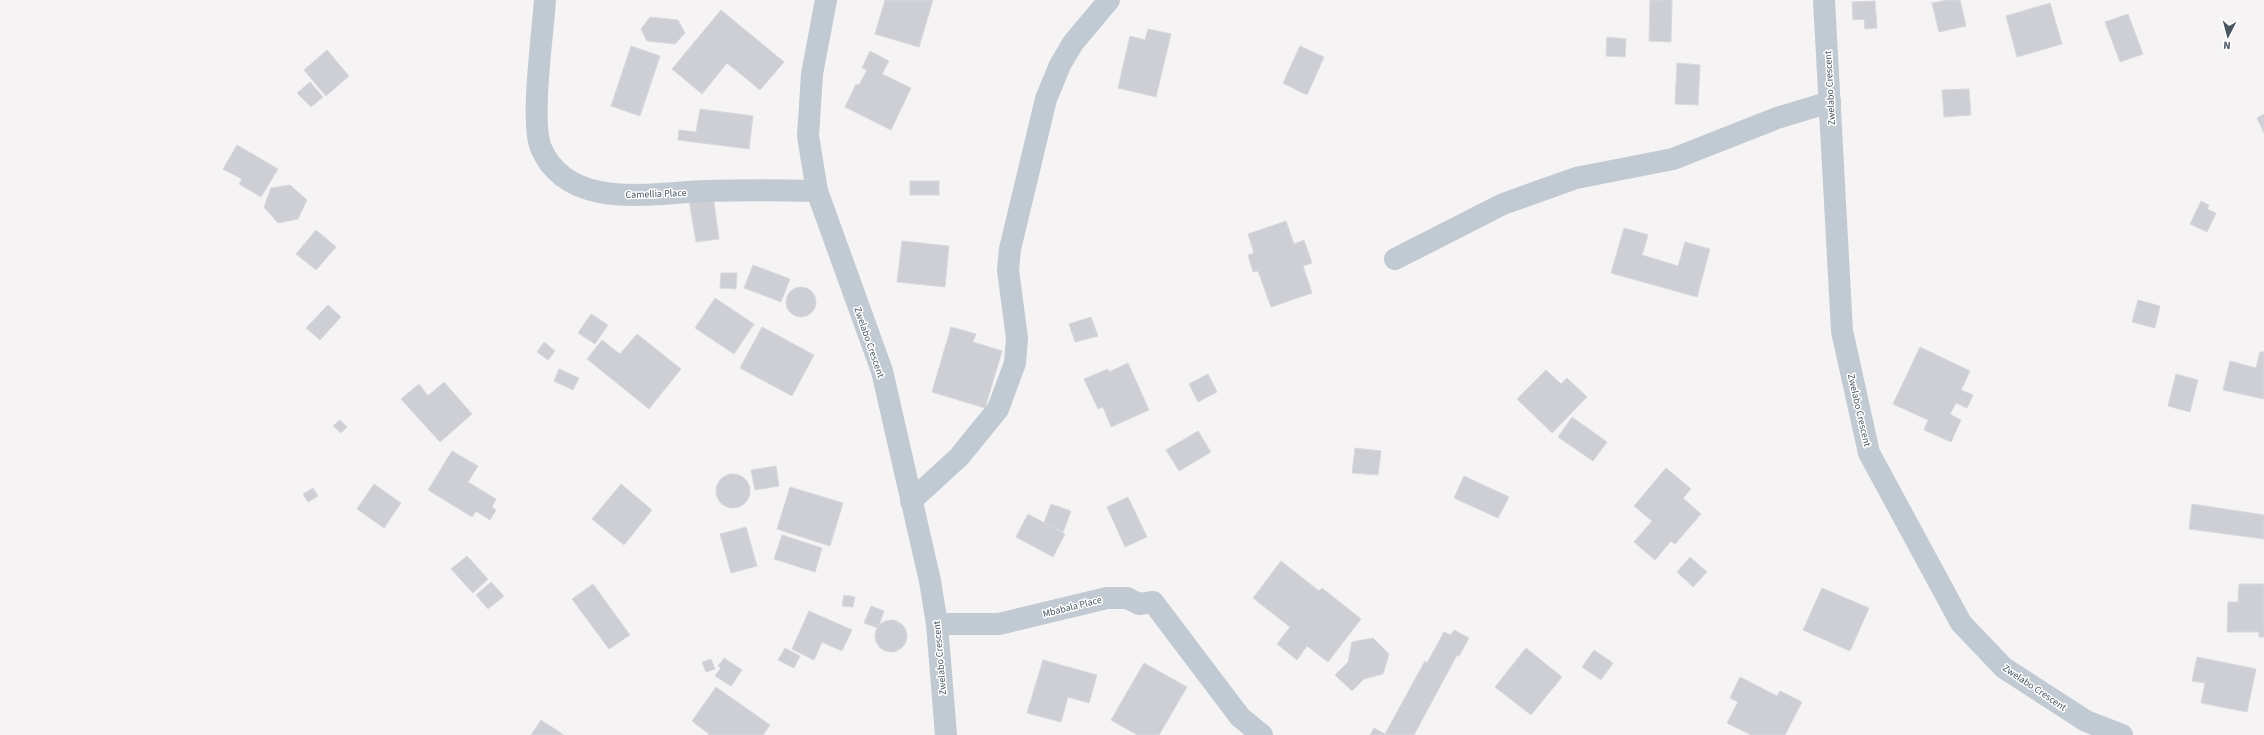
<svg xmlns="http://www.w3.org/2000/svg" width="2264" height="735" font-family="'Source Sans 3',sans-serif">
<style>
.building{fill:#cdcfd5;stroke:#d7d9de}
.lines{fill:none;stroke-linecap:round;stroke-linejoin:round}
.minor{stroke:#c1cad2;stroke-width:22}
.labels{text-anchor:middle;stroke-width:3;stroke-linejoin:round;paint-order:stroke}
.street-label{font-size:10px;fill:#4a5661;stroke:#fff}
</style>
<rect width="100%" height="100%" fill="#f5f3f3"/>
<g class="building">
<path d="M885,0H933L919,47L875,34Z"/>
<path d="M1650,0H1672L1671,42L1649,41Z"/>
<path d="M1948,0H1960L1966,26L1939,32L1932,3Z"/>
<path d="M1875,1L1877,28L1865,29L1864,19L1853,20L1852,2Z"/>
<path d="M2050,3L2062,44L2017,57L2006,16Z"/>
<path d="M721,10L784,62L760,90L727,63L702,94L672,69Z"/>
<path d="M2128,14L2143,54L2120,62L2105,22Z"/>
<path d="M650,17L678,20L685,33L675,44L647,41L641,29Z"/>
<path d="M1148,29L1171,34L1156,97L1118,88L1130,36L1145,40Z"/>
<path d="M1607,37L1626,39L1625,57L1606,56Z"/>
<path d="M631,46L660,56L640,116L611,106Z"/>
<path d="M1300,46L1324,57L1307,95L1283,83Z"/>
<path d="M327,50L349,76L326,96L304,70Z"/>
<path d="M870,51L889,61L882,74L911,88L891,130L845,107L856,84L859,85L867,70L862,68Z"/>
<path d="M1677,63L1700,65L1698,105L1675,104Z"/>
<path d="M310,82L323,97L311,107L297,93Z"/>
<path d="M1969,89L1971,115L1944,117L1942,90Z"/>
<path d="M700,109L753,116L749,149L678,140L679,130L696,132Z"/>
<path d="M2264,114V133L2257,118Z"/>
<path d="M237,145L278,169L261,197L239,184L242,179L223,169Z"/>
<rect x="910" y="181" width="29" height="14"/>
<path d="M290,185L307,200L298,219L278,223L264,207L271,188Z"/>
<path d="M713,196L719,239L696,242L689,200Z"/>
<path d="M2201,201L2209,205L2207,209L2216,213L2207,232L2190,224Z"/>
<path d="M1286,221L1294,244L1304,240L1312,263L1303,266L1312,293L1271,307L1258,271L1253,272L1248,255L1254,253L1248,234Z"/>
<path d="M1624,228L1648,235L1642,255L1678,266L1685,242L1710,249L1697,297L1611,273Z"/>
<path d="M316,230L336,247L316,270L296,254Z"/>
<path d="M902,241L949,246L945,287L897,282Z"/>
<path d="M753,265L790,279L781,302L744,288Z"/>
<path d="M721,273H737L736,289L720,288Z"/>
<circle cx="801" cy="302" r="15"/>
<path d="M715,298L754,324L734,354L695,328Z"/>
<path d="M2138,300L2160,306L2155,328L2132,322Z"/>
<path d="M328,305L341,317L320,340L306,328Z"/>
<path d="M591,314L608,325L595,344L578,333Z"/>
<path d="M1091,317L1098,336L1075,342L1069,324Z"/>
<path d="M762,327L814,355L792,396L740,368Z"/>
<path d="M951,327L976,334L973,342L1002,351L985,408L932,392Z"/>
<path d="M637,334L681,369L649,409L587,359L602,340L620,354Z"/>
<path d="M544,342L555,351L548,360L537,352Z"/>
<path d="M1920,347L1970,371L1961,390L1973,395L1967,408L1956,403L1950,414L1961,420L1951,442L1924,430L1928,420L1893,404Z"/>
<path d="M2260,352H2264V399L2223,390L2230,361L2256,368Z"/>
<path d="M1128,363L1149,410L1111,427L1103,407L1098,409L1084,379L1108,369L1109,372Z"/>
<path d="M559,369L579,378L573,390L554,381Z"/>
<path d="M1546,370L1561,384L1567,378L1587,397L1552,433L1517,399Z"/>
<path d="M1208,374L1217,392L1198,402L1189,384Z"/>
<path d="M2176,374L2198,380L2190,412L2168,406Z"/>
<path d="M444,382L472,414L440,442L401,399L419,384L428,396Z"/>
<path d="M1572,417L1607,442L1593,461L1558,437Z"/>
<path d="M340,420L347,427L341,433L333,426Z"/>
<path d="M1198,431L1211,452L1179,471L1166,450Z"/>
<path d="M1355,448L1381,451L1378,475L1352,473Z"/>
<path d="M452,451L478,466L468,482L496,499L492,507L496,510L490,520L476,511L472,517L428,490Z"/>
<path d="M776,466L779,486L755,490L751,470Z"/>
<path d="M1666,468L1691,489L1683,498L1701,514L1675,544L1671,541L1655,560L1634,542L1652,521L1634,506Z"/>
<circle cx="733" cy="491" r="17"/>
<path d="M1464,476L1509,497L1498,518L1454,498Z"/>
<path d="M374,484L401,503L384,528L357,509Z"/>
<path d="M621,484L652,510L624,545L592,519Z"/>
<path d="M790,487L843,503L830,546L777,529Z"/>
<path d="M313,488L318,496L308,502L303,494Z"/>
<path d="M1128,497L1147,537L1125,547L1107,507Z"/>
<path d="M1051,504L1071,511L1063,532L1044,523Z"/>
<path d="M2192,504L2264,515V539L2189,529Z"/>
<path d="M1028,514L1065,534L1053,557L1016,537Z"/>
<path d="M746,527L757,566L731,573L720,534Z"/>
<path d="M782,535L822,548L815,572L774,559Z"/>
<path d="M467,556L488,579L473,593L451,569Z"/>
<path d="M1690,557L1707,572L1693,587L1677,572Z"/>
<path d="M1281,561L1319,591L1322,588L1361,619L1328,662L1307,646L1297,660L1277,644L1290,627L1253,598Z"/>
<path d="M491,582L504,596L488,609L476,595Z"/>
<path d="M593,584L630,635L609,649L572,599Z"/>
<path d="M2239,584H2264V637H2259V632H2227L2228,602H2238Z"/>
<path d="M1822,588L1869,608L1850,651L1803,630Z"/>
<path d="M844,595L855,597L853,607L842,606Z"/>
<path d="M871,606L884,611L878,628L864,623Z"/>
<path d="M809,611L852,630L842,651L822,642L814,660L792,649Z"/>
<circle cx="891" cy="636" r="16"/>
<path d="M1454,630L1469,638L1459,656L1457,655L1414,735H1370L1374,728L1385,734L1425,661L1427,663L1444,632L1451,635Z"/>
<path d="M1373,638L1389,654L1383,674L1364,679L1352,691L1335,675L1348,662L1352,642Z"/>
<path d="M785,648L800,656L794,668L778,660Z"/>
<path d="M1526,648L1562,677L1531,715L1495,687Z"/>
<path d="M1594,650L1613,663L1601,680L1582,667Z"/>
<path d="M2197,657L2256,669L2247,712L2201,703L2205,683L2192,681Z"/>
<path d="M724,658L742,670L731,686L715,676L721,668L718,666Z"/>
<path d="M711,659L715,669L706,672L702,662Z"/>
<path d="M1043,660L1097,675L1089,703L1068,697L1061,722L1027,713Z"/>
<path d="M1144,663L1187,687L1159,735H1137L1111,720Z"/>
<path d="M1740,677L1777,696L1780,691L1802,702L1785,735H1751L1727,723L1738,702L1730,698Z"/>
<path d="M716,687L770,725L763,735H708L709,734L692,721Z"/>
<path d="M541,720L564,735H531Z"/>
</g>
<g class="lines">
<g class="minor">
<path d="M545,0C543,32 530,122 541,148C568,211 651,193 705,191C742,190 779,190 817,191"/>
<path d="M826,0L812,74L808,136L817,191L882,371L930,581L937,624L946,735"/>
<path d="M1824,0L1842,331L1869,453L1961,623L2004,668L2086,721L2122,735"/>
<path d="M1395,259L1503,204L1576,178L1673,159L1777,118L1830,102"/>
<path d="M911,501L959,457L998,409L1015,363L1017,338L1008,270L1010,249L1046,99L1060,65L1073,43L1109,0"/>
<path d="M937,624H999L1107,598H1127L1139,604L1153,602L1240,717L1262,735"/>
</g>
</g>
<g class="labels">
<g class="street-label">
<text transform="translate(1829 88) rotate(-93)" y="4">Zwelabo Crescent</text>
<text transform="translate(656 193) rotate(-2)" y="4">Camellia Place</text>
<text transform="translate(870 342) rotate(71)" y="4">Zwelabo Crescent</text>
<text transform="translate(1860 410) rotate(77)" y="4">Zwelabo Crescent</text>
<text transform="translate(1072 606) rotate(-14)" y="4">Mbabala Place</text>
<text transform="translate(939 658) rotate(-95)" y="4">Zwelabo Crescent</text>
<text transform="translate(2035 687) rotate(34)" y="4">Zwelabo Crescent</text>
</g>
</g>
<g transform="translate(2228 36) rotate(186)" stroke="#ffffff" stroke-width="3" paint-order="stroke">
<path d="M0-3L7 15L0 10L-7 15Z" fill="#4a5661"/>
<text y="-6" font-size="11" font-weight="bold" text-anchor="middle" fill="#4a5661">N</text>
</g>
</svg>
